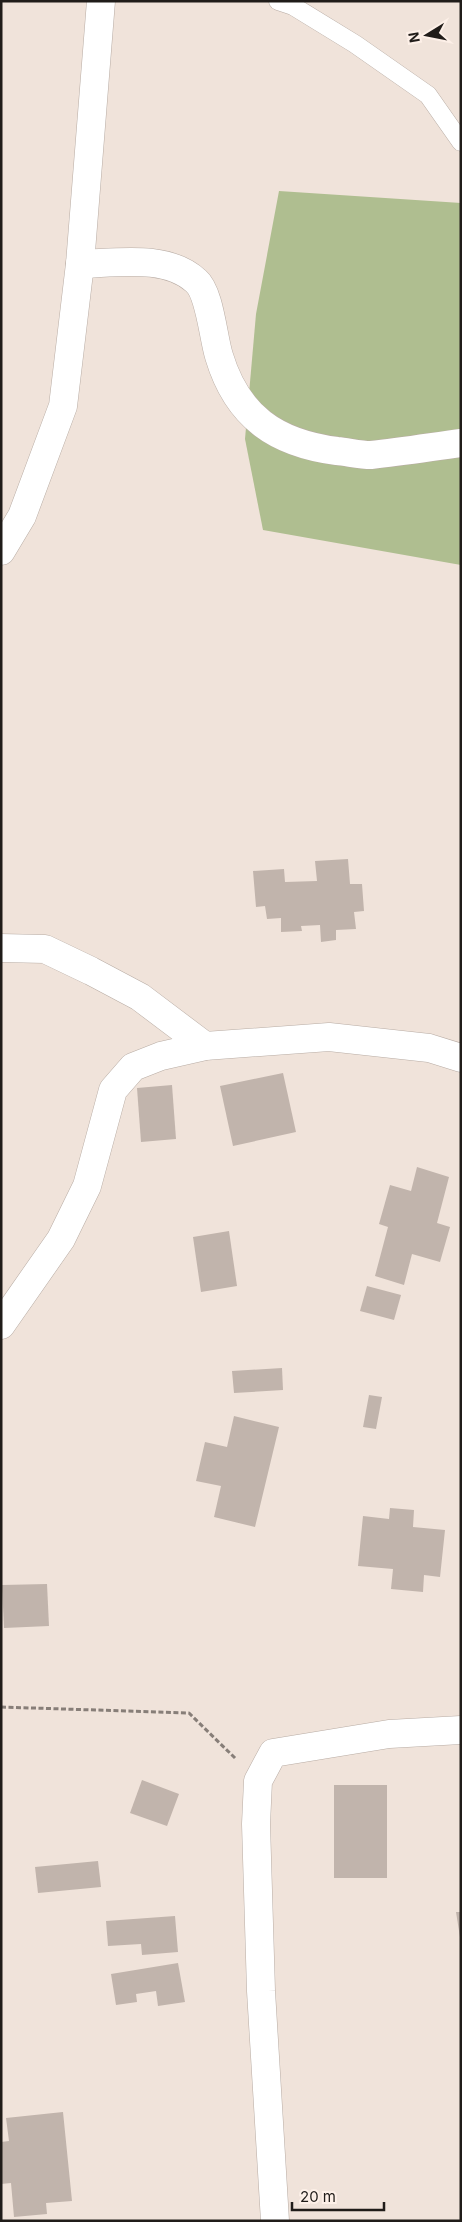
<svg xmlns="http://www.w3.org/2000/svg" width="462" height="2222" font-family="Inter,sans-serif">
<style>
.green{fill:#afbe90}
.building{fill:#c1b4ac}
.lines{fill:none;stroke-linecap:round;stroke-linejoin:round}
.lane-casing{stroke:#b8aca4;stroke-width:19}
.street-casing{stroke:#b8aca4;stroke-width:29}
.secondary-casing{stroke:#b8aca4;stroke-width:29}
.path{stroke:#877e78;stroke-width:3;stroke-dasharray:5 2.5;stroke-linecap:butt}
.lane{stroke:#fff;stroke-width:18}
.street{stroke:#fff;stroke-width:28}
.secondary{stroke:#fff;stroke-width:28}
</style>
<rect width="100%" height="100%" fill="#f0e3da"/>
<path class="green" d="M279,191L461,203V565L263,530L245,439L256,314Z"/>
<g class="building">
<path d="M348,859L350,884H362L364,911L354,912L356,929L336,930V940L321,942L320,925L301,926L302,931L281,932V918L267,919L265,906L256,907L253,871L284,869L285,882L317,881L315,861Z"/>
<path d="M283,1073L296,1132L233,1146L220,1086Z"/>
<path d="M172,1085L176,1139L141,1142L137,1088Z"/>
<path d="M417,1167L449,1177L437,1223L450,1227L440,1262L412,1254L404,1285L375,1276L388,1227L379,1224L390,1185L411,1191Z"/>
<path d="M229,1231L237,1286L201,1292L193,1237Z"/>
<path d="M367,1286L401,1295L394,1320L360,1311Z"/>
<path d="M282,1368L283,1390L234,1393L232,1371Z"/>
<path d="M369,1395L382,1397L376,1429L363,1427Z"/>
<path d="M234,1416L279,1427L255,1527L214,1517L221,1486L196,1481L205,1442L227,1447Z"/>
<path d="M390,1508L414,1510L413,1527L445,1530L440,1577L424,1575L423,1592L391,1589L393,1569L358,1566L363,1516L389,1519Z"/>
<path d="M47,1584L49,1626L4,1628L2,1585Z"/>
<path d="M142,1780L179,1794L167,1826L130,1813Z"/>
<rect x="334" y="1785" width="53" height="93"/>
<path d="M98,1861L101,1887L38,1893L35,1867Z"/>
<path d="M456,1912H461V1937H460Z"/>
<path d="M175,1916L178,1952L142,1955L141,1944L108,1946L106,1921Z"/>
<path d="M178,1963L185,2002L158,2006L156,1991L136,1994L137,2002L116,2005L111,1974Z"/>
<path d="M63,2112L72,2201L46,2203L47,2214L14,2217L11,2183L1,2184V2142L9,2141L6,2118Z"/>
</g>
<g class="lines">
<g class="lane-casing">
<path id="lane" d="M278,1L293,6L355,44L428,95L461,142"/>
</g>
<g class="street-casing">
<g id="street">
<path d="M80,264C117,263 167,254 196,281C210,293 213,337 219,356C237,416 275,443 337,451C348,452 360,455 371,455C401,452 431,447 461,443"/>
<path d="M1,948L45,949L91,971L140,997L205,1046"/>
<path d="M1,1325L61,1239L87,1186L113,1090L133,1067L161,1056L205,1046L329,1037L429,1048L461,1058"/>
<path d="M275,2221L261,1991L256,1824L258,1781L273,1753L389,1734L461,1730"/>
</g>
</g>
<g class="secondary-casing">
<path id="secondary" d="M1,551L22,516L63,406L80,264L101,1"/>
</g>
<path class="path" d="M1,1707L189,1713L236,1759"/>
<use href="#lane" class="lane"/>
<use href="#street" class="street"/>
<use href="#secondary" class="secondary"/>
</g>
<rect width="462" height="2222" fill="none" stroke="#201c19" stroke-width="5"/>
<g transform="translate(427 35) rotate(260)" stroke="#fdf0e8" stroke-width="4" paint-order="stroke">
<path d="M0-4L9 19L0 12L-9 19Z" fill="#201c19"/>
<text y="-8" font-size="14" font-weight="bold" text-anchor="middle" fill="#201c19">N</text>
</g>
<path d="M292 2202v8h92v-8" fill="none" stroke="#201c19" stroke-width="2.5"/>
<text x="300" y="2202" font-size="15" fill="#201c19" stroke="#fdf0e8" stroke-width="4" paint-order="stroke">20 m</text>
</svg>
